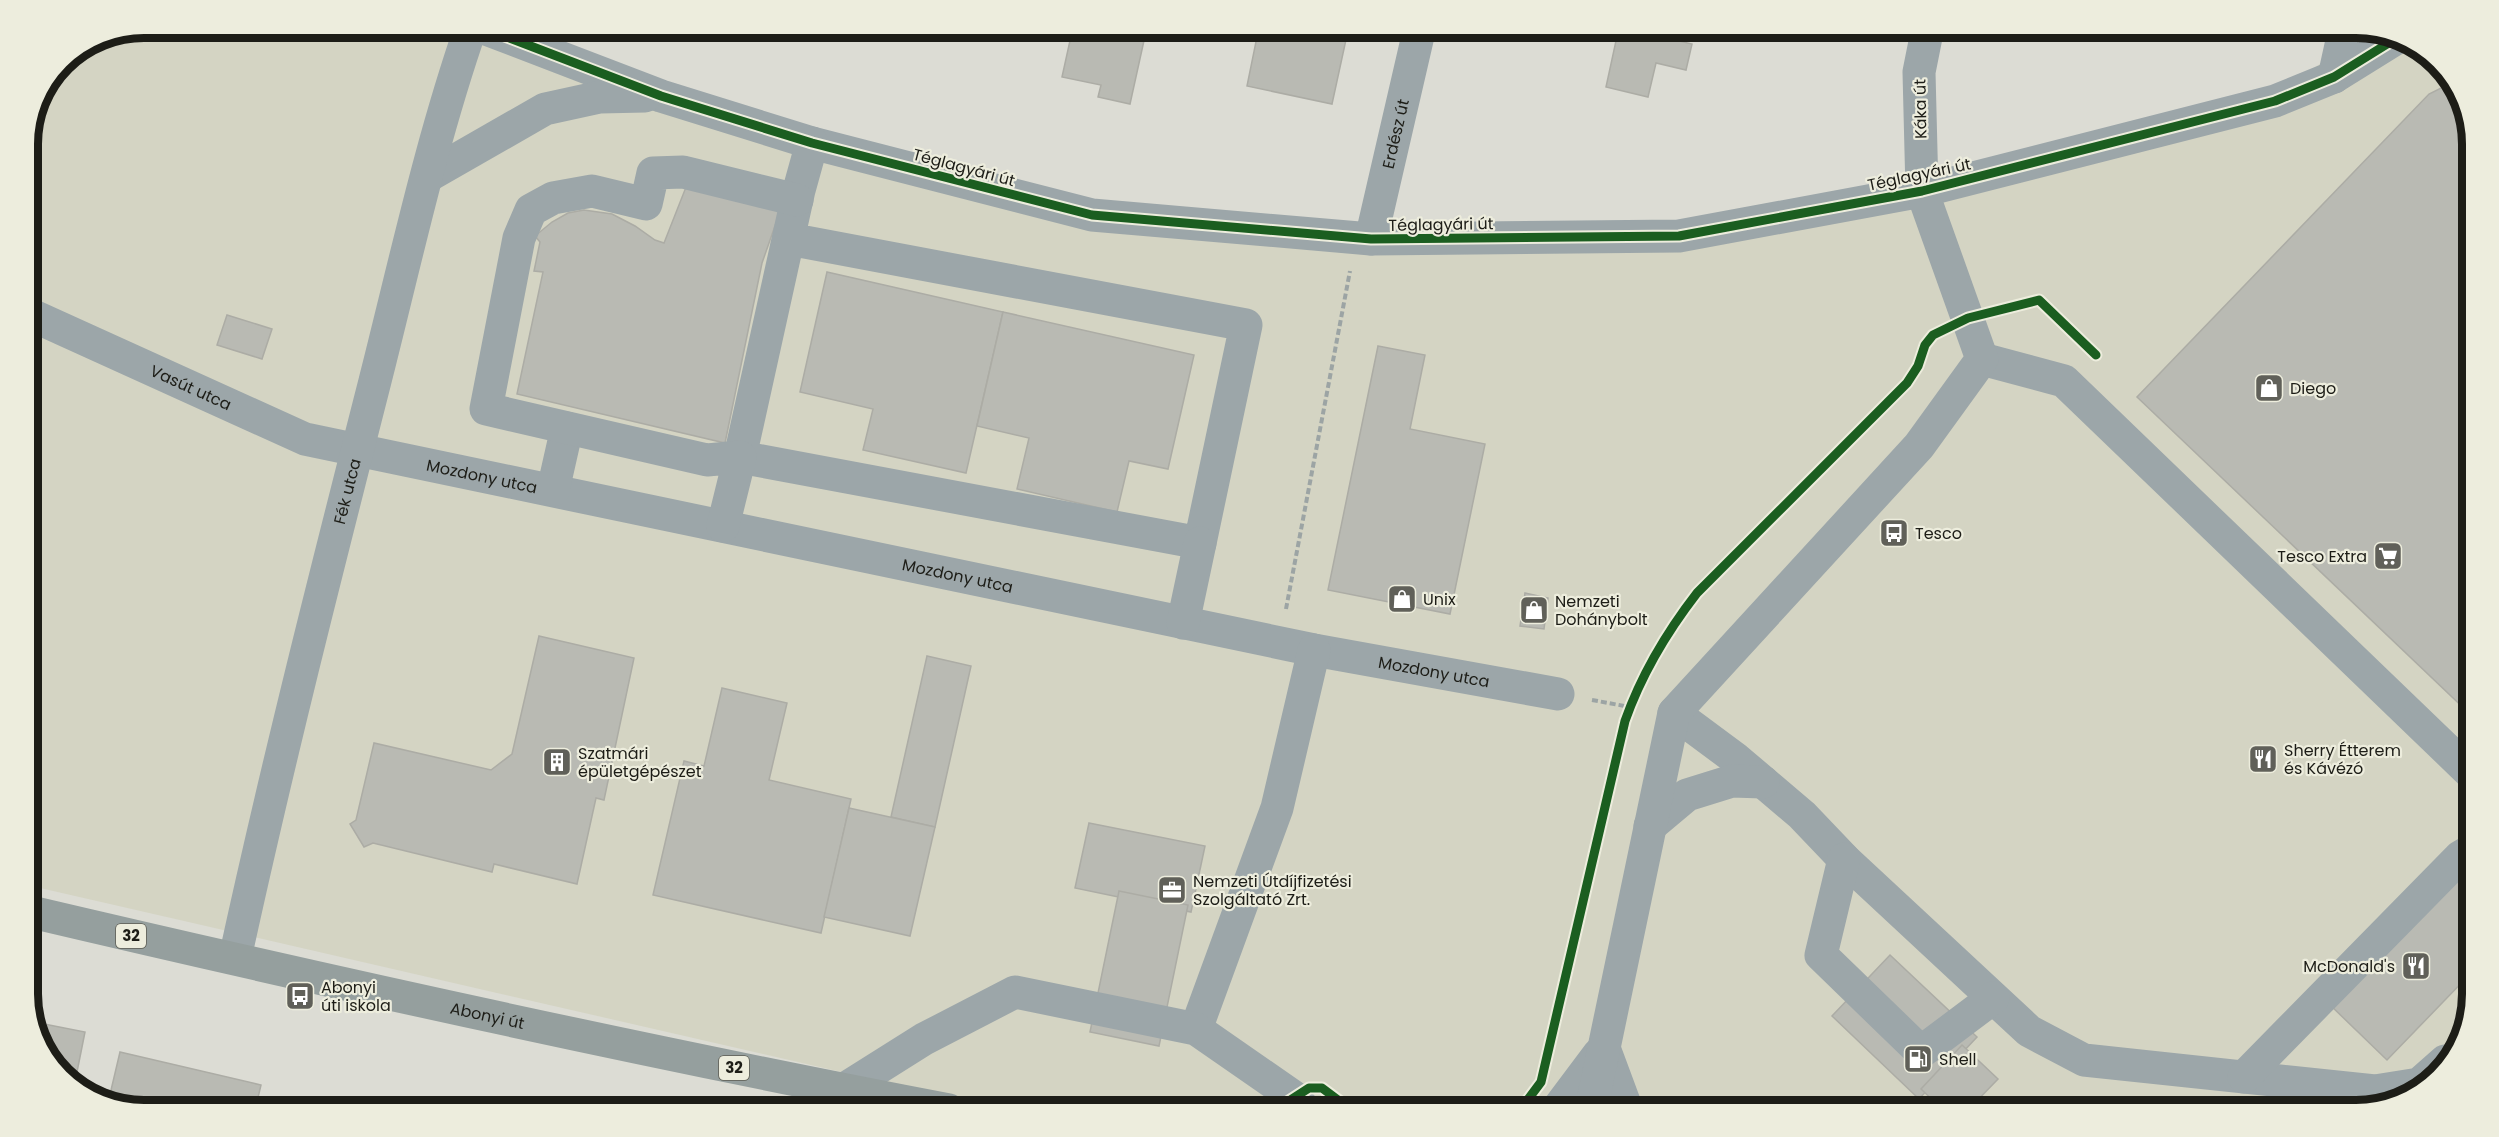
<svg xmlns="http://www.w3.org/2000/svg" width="2499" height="1137" font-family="Poppins,sans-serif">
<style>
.built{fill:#d4d4c3}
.building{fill:#b9bab3;stroke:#acaca5;stroke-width:1.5}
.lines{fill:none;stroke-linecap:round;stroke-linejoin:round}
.path{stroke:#9ca4a4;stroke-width:4;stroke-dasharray:6 3;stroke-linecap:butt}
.minor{stroke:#9ca6a9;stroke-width:33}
.major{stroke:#959f9e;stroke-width:33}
.cycleway-casing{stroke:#ededdd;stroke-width:13}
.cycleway{stroke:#1b5e20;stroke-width:9}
.labels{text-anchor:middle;stroke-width:4.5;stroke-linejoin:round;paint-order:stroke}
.shield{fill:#ededdd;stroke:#5b5b52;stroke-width:1.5}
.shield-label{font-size:15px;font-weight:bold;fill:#1d1d17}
.street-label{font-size:16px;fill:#1d1d17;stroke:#ededdd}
.poi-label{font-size:16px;fill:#1d1d17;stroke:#ededdd;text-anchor:start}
.rim{fill:none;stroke:#1d1d17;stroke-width:8}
</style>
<rect width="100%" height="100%" fill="#dcdcd4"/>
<path class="built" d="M144,27H479L1078,211L1666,240L2246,109L2374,31L2400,36L2452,79L2472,136V993L2463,1038L2420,1090L2356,1110H1007L27,885V387L41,335L27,300V136L36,99L61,61L99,36Z"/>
<g class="building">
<path d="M1073,27H1106L1145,36L1130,104L1098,97L1101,85L1062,77Z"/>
<path d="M1259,27H1309L1347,35L1332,104L1247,86Z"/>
<path d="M1508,27H1562V30L1552,27L1550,36Z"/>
<path d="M1619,27H1664L1662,37L1692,44L1686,70L1656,63L1648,97L1606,87Z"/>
<path d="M2054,27H2087L2057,35Z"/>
<path d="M2453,82L2472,136V716L2137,397L2429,94Z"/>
<path d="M688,182L783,203L762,263L725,443L517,394L543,272L534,271L540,242L535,236L552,222L568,213L584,210L612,214L635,226L655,240L664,243Z"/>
<path d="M827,272L1003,312L966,473L863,450L873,409L800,392Z"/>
<path d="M1003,312L1194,355L1168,469L1129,461L1117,512L1017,489L1029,438L977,426Z"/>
<path d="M227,315L272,329L262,359L217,345Z"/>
<path d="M1378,346L1425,355L1410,429L1485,444L1450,614L1328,590Z"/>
<path d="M1525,593L1548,598L1544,629L1520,626Z"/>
<path d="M539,636L634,658L604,800L596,798L577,884L494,864L492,872L373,843L364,847L350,824L356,820L374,743L491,770L512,754Z"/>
<path d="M927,656L971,666L935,827L891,817Z"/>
<path d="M722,688L787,703L769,780L851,799L821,933L653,895L684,761L704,766Z"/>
<path d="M849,808L935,827L910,936L824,917Z"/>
<path d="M1089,823L1205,846L1191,912L1075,888Z"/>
<path d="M2459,866L2472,879V972L2387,1060L2327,1002Z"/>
<path d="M1119,891L1188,905L1159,1046L1090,1032Z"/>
<path d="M1890,955L1977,1037L1919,1099L1832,1016Z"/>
<path d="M34,1022L85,1032L75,1082L47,1058Z"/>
<path d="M1962,1045L1998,1079L1968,1110H1943L1921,1089Z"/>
<path d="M120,1052L261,1085L255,1110H144L108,1103Z"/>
<path d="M288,1100L331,1110H286Z"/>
</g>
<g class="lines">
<g class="path">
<path d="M1286,609L1350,271"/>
<path d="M1592,700L1630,707"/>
</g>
<g class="minor">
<path d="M481,27L661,96L812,143L1092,215L1371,239L1679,236L1922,191L2275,101L2334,77L2400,36"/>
<path d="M2334,77L2345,27"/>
<path d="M428,176L545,109L600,97L645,96"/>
<path d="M789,239L1246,325L1200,543L740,457L799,190L812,143"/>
<path id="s1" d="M1371,239L1420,27"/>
<path id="s2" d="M27,313L305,439L1314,650L1558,694"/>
<path d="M1982,359L2064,381L2472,774"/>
<path d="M553,490L567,428"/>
<path d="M723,526L740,457L707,460L486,409L519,238L531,210L553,198L592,191L646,204L653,173L683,172L797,200"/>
<path d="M1183,623L1200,543"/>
<path d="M1674,713L1736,759L1802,815L1844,859L2029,1031L2065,1050L2084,1060L2375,1091L2419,1084L2445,1061"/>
<path d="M1650,826L1687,795L1732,781L1763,782"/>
<path d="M1844,859L1821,955L1921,1052L1993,998"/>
<path id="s3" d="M235,958C277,765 326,573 375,381C405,263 431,142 471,27"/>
<path d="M1196,1029L1277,808L1314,650"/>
<path d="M1604,1048L1627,1110"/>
<path d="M2244,1077L2460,857L2472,850"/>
<path d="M843,1090L924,1039L1015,992L1196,1029L1294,1097L1305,1110"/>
<path d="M1557,1110L1599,1054"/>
<path d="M1591,1110L1674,713L1919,446L1982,359L1922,191L1919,72L1928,27"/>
</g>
<path class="major" id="s4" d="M27,911C333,983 641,1051 949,1110"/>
<g class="cycleway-casing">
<g id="cycleway">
<path d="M481,27L661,96L812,143L1092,215L1371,239L1679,236L1922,191L2275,101L2334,77L2400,36"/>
<path d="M1252,1108L1275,1110L1309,1088H1322L1342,1103L1358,1110"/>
<path d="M1520,1110L1541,1082L1625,721C1642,673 1666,633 1697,593L1907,383L1918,366L1925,345L1933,335L1968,318L2039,300L2096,355"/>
</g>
</g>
<use href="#cycleway" class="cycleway"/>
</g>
<defs>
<g id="shop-square" transform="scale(1.5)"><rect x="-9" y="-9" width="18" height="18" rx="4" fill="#606059" stroke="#ededdd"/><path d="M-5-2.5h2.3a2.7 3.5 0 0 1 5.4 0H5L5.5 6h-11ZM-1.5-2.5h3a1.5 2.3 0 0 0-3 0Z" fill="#fff"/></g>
<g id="bus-square" transform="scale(1.5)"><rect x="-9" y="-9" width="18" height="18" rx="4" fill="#606059" stroke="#ededdd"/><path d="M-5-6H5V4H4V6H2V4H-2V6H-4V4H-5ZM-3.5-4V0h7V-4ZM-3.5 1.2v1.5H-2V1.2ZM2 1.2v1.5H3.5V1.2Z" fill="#fff"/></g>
<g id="supermarket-square" transform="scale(1.5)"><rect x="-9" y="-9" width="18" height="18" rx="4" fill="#606059" stroke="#ededdd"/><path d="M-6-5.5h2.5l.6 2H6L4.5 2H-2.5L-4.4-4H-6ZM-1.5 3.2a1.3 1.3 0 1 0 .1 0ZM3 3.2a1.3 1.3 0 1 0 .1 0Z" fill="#fff"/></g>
<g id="restaurant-square" transform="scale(1.5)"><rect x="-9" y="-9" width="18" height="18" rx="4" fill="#606059" stroke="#ededdd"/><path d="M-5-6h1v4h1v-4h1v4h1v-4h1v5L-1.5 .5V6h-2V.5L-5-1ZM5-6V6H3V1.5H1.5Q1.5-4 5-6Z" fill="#fff"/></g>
<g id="building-square" transform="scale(1.5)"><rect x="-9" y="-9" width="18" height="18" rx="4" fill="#606059" stroke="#ededdd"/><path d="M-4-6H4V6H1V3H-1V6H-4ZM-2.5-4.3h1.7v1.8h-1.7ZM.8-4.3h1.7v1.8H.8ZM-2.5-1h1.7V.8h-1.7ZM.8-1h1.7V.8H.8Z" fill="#fff"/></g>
<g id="office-square" transform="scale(1.5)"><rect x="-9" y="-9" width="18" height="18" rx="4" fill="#606059" stroke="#ededdd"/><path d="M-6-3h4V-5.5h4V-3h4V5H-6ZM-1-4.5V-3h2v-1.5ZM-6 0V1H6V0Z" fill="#fff"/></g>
<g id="fuel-square" transform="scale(1.5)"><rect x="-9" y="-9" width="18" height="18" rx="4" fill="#606059" stroke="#ededdd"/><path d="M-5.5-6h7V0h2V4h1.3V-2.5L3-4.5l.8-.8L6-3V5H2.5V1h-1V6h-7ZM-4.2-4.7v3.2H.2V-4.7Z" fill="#fff"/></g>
</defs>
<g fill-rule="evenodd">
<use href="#shop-square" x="2269" y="388"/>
<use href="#bus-square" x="1894" y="533"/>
<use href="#supermarket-square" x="2388" y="556"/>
<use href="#shop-square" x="1402" y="599"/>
<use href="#shop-square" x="1534" y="610"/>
<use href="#restaurant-square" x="2263" y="759"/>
<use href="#building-square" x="557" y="762"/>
<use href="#office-square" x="1172" y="890"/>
<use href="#restaurant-square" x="2416" y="966"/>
<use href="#bus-square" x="300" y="996"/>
<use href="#fuel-square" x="1918" y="1059"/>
</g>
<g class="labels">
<g class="shield">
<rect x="116" y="924" width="30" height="24" rx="4.5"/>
<rect x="719" y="1056" width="30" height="24" rx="4.5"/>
</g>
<g class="shield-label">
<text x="131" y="941">32</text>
<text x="734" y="1073">32</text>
</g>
<g class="street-label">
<text transform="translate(1920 109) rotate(-91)" y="6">Káka út</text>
<text dy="6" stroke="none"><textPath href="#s1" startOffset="108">Erdész út</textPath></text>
<text transform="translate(964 167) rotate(15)" y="6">Téglagyári út</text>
<text transform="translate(1919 174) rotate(-12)" y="6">Téglagyári út</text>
<text transform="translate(1441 224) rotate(-1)" y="6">Téglagyári út</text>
<text dy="6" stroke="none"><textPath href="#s2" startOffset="180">Vasút utca</textPath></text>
<text dy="6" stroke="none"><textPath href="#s2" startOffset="486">Mozdony utca</textPath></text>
<text dy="6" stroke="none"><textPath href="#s3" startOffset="480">Fék utca</textPath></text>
<text dy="6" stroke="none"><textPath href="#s2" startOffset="972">Mozdony utca</textPath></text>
<text dy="6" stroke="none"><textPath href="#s2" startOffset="1458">Mozdony utca</textPath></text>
<text dy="6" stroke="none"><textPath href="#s4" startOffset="472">Abonyi út</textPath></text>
</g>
<g class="poi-label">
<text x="2290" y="394">Diego</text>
<text x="1915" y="539">Tesco</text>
<text x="2367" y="562" text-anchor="end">Tesco Extra</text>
<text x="1423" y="605">Unix</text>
<text x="1555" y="607">Nemzeti<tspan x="1555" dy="18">Dohánybolt</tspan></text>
<text x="2284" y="756">Sherry Étterem<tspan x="2284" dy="18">és Kávézó</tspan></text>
<text x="578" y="759">Szatmári<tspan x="578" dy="18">épületgépészet</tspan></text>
<text x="1193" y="887">Nemzeti Útdíjfizetési<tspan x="1193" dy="18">Szolgáltató Zrt.</tspan></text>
<text x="2395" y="972" text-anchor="end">McDonald's</text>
<text x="321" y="993">Abonyi<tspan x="321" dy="18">úti iskola</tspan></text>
<text x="1939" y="1065">Shell</text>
</g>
</g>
<path d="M0 0H2499V1137H0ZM144 38H2356A106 106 0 0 1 2462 144V994A106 106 0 0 1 2356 1100H144A106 106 0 0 1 38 994V144A106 106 0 0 1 144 38Z" fill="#ededdd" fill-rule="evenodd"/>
<path class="rim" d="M144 38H2356A106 106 0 0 1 2462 144V994A106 106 0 0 1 2356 1100H144A106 106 0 0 1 38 994V144A106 106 0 0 1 144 38Z"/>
</svg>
